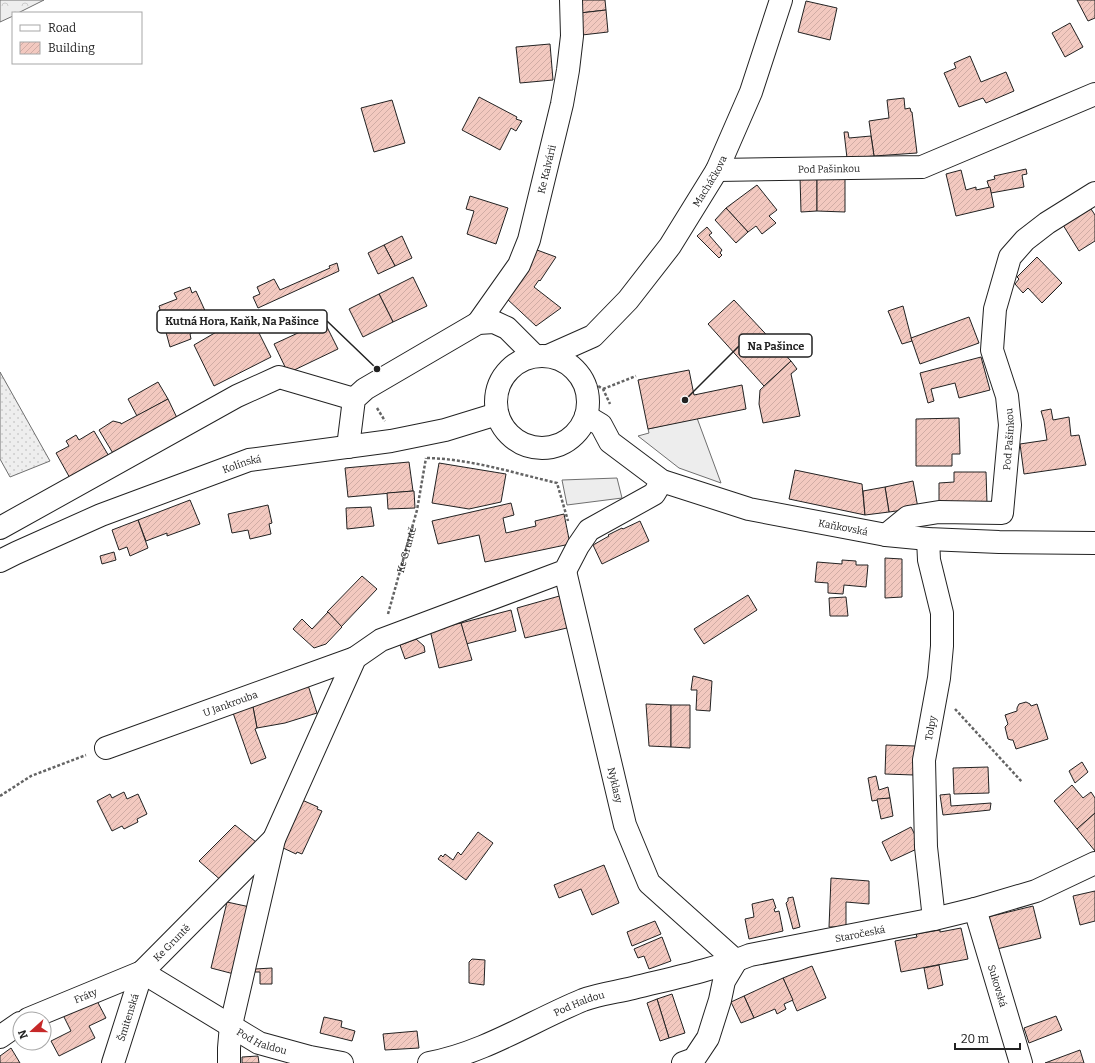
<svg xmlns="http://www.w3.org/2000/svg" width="1095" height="1063" font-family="Bitter,serif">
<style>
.grass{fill:url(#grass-dots);stroke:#6f6f6f}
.forest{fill:url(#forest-crowns);stroke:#6f6f6f}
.parking{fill:#ededed;stroke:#6f6f6f}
.building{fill:url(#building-hatch);stroke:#222}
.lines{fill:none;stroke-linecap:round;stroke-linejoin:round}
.minor-casing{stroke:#222;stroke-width:24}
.path{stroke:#646464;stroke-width:2.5;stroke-dasharray:3 2;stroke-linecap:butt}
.minor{stroke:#fff;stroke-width:22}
.labels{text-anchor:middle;stroke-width:3;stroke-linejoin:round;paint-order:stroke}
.street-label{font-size:10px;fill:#222;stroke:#fff}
.leader{fill:none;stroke:#222;stroke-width:1.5}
.callout-dot{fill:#222;stroke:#fff;stroke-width:1.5}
.callout{fill:#fff;stroke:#222;stroke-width:1.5}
.callout-label{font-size:11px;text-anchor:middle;font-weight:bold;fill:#222}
</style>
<defs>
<pattern id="grass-dots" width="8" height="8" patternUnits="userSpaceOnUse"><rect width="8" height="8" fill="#eee"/><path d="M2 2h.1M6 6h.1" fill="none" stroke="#ccc" stroke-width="1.8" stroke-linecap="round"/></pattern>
<pattern id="forest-crowns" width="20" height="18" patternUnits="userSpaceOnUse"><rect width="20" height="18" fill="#eee"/><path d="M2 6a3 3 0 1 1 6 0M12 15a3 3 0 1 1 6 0" fill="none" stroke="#ccc"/></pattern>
<pattern id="building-hatch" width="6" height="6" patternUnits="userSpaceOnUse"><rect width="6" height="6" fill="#f3c9c0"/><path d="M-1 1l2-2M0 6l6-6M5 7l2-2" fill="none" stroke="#d0aca5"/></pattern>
</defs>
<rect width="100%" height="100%" fill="#fff"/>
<path class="grass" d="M0,372L50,461L10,477L0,459Z"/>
<path class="forest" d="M0,0H44L18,13H13V16L0,22Z"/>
<g class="parking">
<path d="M697,418L721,483L679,468L638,436L649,433L648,429Z"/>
<path d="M617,478L622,498L567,505L562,480Z"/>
</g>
<g class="building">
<path d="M579,0H605L606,10L580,13Z"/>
<path d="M1077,0H1095V18L1088,21Z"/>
<path d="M806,1L837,8L830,40L798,32Z"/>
<path d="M606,10L608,32L582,35L580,13Z"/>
<path d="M1070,23L1083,47L1065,57L1052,33Z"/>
<path d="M550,44L553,80L520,83L516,47Z"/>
<path d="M970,56L981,82L1006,72L1014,91L986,103L983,98L959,107L944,73L956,68L954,63Z"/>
<path d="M479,97L517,117L516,119L522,121L516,131L511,128L500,150L462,130Z"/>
<path d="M904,98L905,109L910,108L911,112H912L917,153L874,156L869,121L889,118L887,100Z"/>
<path d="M392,100L405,143L374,152L361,108Z"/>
<path d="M844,132H848L849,138L871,136L874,156L847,158Z"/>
<path d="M1026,169L1027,174L1022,175L1024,187L991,193L987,181L995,179L994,176Z"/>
<path d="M961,170L966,190L976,187V190L990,187L994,207L956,216L946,174Z"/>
<path d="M800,177H817V211L801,212Z"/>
<path d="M817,177L845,178V212L817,211Z"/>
<path d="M757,185L777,210L769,216L776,223L762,234L756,226L748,232L726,208Z"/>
<path d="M470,196L508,208L496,244L467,234L474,211L466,209Z"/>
<path d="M726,208L748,232L736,243L715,220Z"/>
<path d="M1091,209L1095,215V241L1079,251L1063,225Z"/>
<path d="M707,227L712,233L709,235L722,250L720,253L722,255L719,258L697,236Z"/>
<path d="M402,236L412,258L395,266L384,245Z"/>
<path d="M384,245L395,266L378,274L368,253Z"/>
<path d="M537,250L556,257L540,281L539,280L534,287L561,308L536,326L506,298Z"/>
<path d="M1037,257L1062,283L1042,303L1028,288L1023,293L1015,284L1019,279L1017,277Z"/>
<path d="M337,263L339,271L258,308L253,297L260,294L257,287L274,279L280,290L330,268L329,266Z"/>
<path d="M413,277L427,306L393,322L379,294Z"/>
<path d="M190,287L192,293L196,291L207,315L196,320L199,328L190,334L191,339L170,347L159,306L177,299L174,293Z"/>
<path d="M379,294L393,322L363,337L349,309Z"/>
<path d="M734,300L791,361L764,386L708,324Z"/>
<path d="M903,306L912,341L902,344L888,311Z"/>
<path d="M249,313L271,357L214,386L194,345Z"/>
<path d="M969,317L979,343L920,364L911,338Z"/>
<path d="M324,321L338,349L288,373L274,344Z"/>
<path d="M981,357L990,390L959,398L955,383L931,389L934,401L928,403L920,373Z"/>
<path d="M791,361L797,369L791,374L800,416L763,423L759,404L760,390Z"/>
<path d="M689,370L694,395L742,385L746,409L648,429L638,380Z"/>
<path d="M158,382L168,399L137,416L128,399Z"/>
<path d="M168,399L178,420L114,455L99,430L113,421L121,423V424Z"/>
<path d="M1051,409L1053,420L1069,417L1071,436L1079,435L1086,465L1024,474L1020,444L1047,440L1044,421L1041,411Z"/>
<path d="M959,418L960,454H952V466H916V419Z"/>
<path d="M94,431L110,458L71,480L56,453L69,446L66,441L76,435L79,440Z"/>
<path d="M409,462L413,491L348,497L345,468Z"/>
<path d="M439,463L506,474L501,502L469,509L432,503Z"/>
<path d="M795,470L862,484L865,515L789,499Z"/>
<path d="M954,472H986L987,503L939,505V483L954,482Z"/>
<path d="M913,481L918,508L889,512L885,487Z"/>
<path d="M885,487L889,512L865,515L863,491Z"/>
<path d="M413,491H414L415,508L388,509L387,493Z"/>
<path d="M190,500L200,524L167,536V533L146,541L138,520Z"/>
<path d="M511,503L514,515L503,518L506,533L536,526L535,521L564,514L570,544L485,562L479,535L438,544L432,521Z"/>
<path d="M268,505L272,523L269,524L271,534L250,539L248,530L232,533L228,514Z"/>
<path d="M371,507L374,526L347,529L346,508Z"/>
<path d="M138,520L148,548L130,556L127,547L119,550L112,530Z"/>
<path d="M640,521L649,541L602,564L593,545L609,536L608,535L622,528L623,529Z"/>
<path d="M114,552L116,560L102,564L100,556Z"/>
<path d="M885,558L902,559V597L885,598Z"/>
<path d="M842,560L856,561V565H868L866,587L844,585L843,594L828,593V583L815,582L817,562L842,564Z"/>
<path d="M362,576L377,589L341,627L327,612Z"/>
<path d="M563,595L571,627L525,638L517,608Z"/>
<path d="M748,595L757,610L704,644L694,629Z"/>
<path d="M846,597L848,616H830L829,598Z"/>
<path d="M511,610L516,631L466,644L461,623Z"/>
<path d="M328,612L342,627L326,644L314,648L293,629L302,619L312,629Z"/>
<path d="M461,623L472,660L439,668L430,630Z"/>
<path d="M416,639L424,646L425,652L405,659L400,645Z"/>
<path d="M693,676L712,681L710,711L696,710L697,690H691Z"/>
<path d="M307,682L317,713L285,723L257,728L252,702Z"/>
<path d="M252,702L257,728L255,729L266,758L251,764L232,710Z"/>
<path d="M1026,702L1030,704L1031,706L1037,704L1048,739L1016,749L1013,740H1011L1008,739L1005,727L1008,724L1005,715L1017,711V708L1019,704Z"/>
<path d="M646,704L671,705V747L649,746Z"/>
<path d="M671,705H690V748L671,747Z"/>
<path d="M886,745L915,746L914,775L885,774Z"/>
<path d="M1082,762L1088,772L1075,783L1069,771Z"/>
<path d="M988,767L989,793L954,794L953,768Z"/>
<path d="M876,776L879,790L888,787L890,798L872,801L868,778Z"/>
<path d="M1072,785L1083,798L1091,792L1095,798V813L1077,829L1054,801Z"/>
<path d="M124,792L127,799L138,794L147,814L137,819L138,822L124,829L122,826L112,831L97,801L110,794L112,798Z"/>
<path d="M950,794L951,806L991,803L990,810L943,815L940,795Z"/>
<path d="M890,798L893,816L881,819L877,799Z"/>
<path d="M302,800L318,807L317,809L322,811L302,854L297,852L296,854L281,847Z"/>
<path d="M1095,813V851L1077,829Z"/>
<path d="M235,825L256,842L223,882L199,861Z"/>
<path d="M911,827L921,847L891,861L882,842Z"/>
<path d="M478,832L493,843L466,880L438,859L441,855L443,857L445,854L453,860L458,852L461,855Z"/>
<path d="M604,865L619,903L592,915L581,889L559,898L554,885Z"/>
<path d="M831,878L869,881V904L846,902V927H829Z"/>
<path d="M1095,891V921L1080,925L1073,896Z"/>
<path d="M793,897L800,927L793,929L786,903L788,901V898Z"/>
<path d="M773,899L776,908L774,909L775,912L779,911L783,931L749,939L745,919L754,917L752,904Z"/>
<path d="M227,902L250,907L234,974L211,968Z"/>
<path d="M1033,906L1041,938L997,949L988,917Z"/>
<path d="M655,921L661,934L632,946L627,932Z"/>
<path d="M961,928L968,959L901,972L895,941L917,937L916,934L940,930V932Z"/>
<path d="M662,937L671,961L649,969L644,956L638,958L634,949Z"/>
<path d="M472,959L485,960L484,985L469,983V962Z"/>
<path d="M939,965L943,985L928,989L924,968Z"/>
<path d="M812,966L826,998L797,1011L783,978Z"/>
<path d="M272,968V984H260V972H255V969Z"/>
<path d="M783,978L793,1000L784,1004L786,1009L777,1014L775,1009L754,1018L744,996Z"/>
<path d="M672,994L685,1033L669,1038L657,999Z"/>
<path d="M744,996L754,1018L741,1023L731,1002Z"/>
<path d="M96,999L106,1018L89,1026L95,1038L59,1056L51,1041L71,1031L63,1015Z"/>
<path d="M657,999L669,1038L660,1041L647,1003Z"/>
<path d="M1056,1016L1062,1030L1029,1043L1024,1028Z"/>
<path d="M324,1017L342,1021L341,1027L355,1031L352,1041L320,1033Z"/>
<path d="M417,1031L419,1048L385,1050L383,1034Z"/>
<path d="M11,1048L20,1063H0V1056Z"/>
<path d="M1080,1050L1084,1063H1045Z"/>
<path d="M258,1056L259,1063H242V1057Z"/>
</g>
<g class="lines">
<g class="minor-casing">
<g id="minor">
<path id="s2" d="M717,170L922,167L1095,94"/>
<path id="s3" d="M478,323L519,265L529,240L562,104L568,70L572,36L571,0"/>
<circle cx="542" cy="402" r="46"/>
<path id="s4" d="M548,356L593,336L628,300L670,246L717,170L751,92L781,0"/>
<path id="s5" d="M586,416L601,425L610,442L662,481L749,509L886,535L928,539L999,542L1095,543"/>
<path d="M348,447L354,399L365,389L478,323L494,322L507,328L535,356"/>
<path d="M0,528L237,396L279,377L354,399"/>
<path id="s6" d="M886,535L908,517L939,512L1002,513L1010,425L1007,396L992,350L995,309L1010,257L1025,240L1047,223L1095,193"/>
<path d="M928,539L929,560L942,613V646L939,678L924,760L926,847L934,919"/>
<path id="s7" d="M0,561L16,553L101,515L249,460L391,441L445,430L497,414"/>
<path id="s8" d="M565,571L625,825L649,883L736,961"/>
<path id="s9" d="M106,748L355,658"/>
<path id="s10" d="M975,909L1021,1063"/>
<path id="s11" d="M142,972L259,1043L310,1057L342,1063"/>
<path id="s12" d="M28,1019L142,972L274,839"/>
<path d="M0,1037L20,1023"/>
<path id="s13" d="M113,1063L142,972"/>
<path d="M229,1063V1048L231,1025L274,839L355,658L381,640L565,571L578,546L589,530L654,494L662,481"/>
<path id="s14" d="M429,1063C484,1053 532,1021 583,1000C599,994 617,992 633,988C673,978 713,970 750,955L934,919L975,909L1036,891L1095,863"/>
<path d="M683,1063L694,1059L708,1038L720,1000L724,981L736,961"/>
</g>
</g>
<g class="path">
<path d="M581,376L603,389L610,404"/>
<path d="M603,389L636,376"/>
<path d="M377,408L385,421"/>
<path d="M427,458C471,459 514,473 557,483L568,521"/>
<path id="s1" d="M388,614L417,510L426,458"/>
<path d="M955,709L1022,782"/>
<path d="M0,796L31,776L86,755"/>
</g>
<use href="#minor" class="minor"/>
</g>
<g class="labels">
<g class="street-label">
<text dy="4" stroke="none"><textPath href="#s2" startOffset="112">Pod Pašinkou</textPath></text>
<text dy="4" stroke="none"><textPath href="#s3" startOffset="171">Ke Kalvárii</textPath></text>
<text dy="4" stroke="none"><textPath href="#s4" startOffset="244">Macháčkova</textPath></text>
<text dy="4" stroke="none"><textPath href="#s6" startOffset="197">Pod Pašinkou</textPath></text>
<text dy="4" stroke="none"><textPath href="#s7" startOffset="261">Kolínská</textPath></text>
<text dy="4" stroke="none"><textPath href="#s5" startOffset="289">Kaňkovská</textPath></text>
<text dy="4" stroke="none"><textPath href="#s1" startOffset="67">Ke Gruntě</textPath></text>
<text dy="4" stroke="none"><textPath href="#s9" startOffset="132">U Jankrouba</textPath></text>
<text transform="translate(930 728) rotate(-80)" y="4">Tolpy</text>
<text dy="4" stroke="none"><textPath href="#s8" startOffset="220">Nyklasy</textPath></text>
<text dy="4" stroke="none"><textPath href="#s14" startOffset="452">Staročeská</textPath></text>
<text dy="4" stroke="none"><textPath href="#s12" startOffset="165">Ke Gruntě</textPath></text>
<text dy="4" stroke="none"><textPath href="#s10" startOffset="80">Sukovská</textPath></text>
<text dy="4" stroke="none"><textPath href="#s12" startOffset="62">Fráty</textPath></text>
<text dy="4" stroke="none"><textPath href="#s14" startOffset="162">Pod Haldou</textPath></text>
<text dy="4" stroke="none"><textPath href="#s13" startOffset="48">Šmitenská</textPath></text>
<text dy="4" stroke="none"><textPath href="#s11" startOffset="139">Pod Haldou</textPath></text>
</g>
</g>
<path class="leader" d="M377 369L327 321M685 400L739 346"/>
<g class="callout-dot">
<circle cx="377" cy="369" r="4"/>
<circle cx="685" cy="400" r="4"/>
</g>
<g class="callout">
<rect x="157" y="310" width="170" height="23" rx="4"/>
<rect x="739" y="334" width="73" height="23" rx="4"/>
</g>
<g class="callout-label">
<text x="242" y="325">Kutná Hora, Kaňk, Na Pašince</text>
<text x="776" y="350">Na Pašince</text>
</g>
<rect x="12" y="12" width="130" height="52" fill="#ffffff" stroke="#a7a7a7"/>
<rect x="20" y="25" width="20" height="6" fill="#ffffff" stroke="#a7a7a7"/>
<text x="48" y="32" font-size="12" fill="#222222">Road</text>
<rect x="20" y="42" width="20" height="12" fill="url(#building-hatch)" stroke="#a7a7a7"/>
<text x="48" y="52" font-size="12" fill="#222222">Building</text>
<g transform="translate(32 1031) rotate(249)"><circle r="19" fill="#ffffff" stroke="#a7a7a7"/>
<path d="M0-3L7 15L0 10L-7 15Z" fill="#c62828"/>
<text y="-6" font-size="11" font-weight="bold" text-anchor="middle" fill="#222222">N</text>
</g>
<path d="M955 1043v6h65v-6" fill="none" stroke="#222222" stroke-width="2"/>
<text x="961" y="1043" font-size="12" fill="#222222" stroke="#ffffff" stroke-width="3" paint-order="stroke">20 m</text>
</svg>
